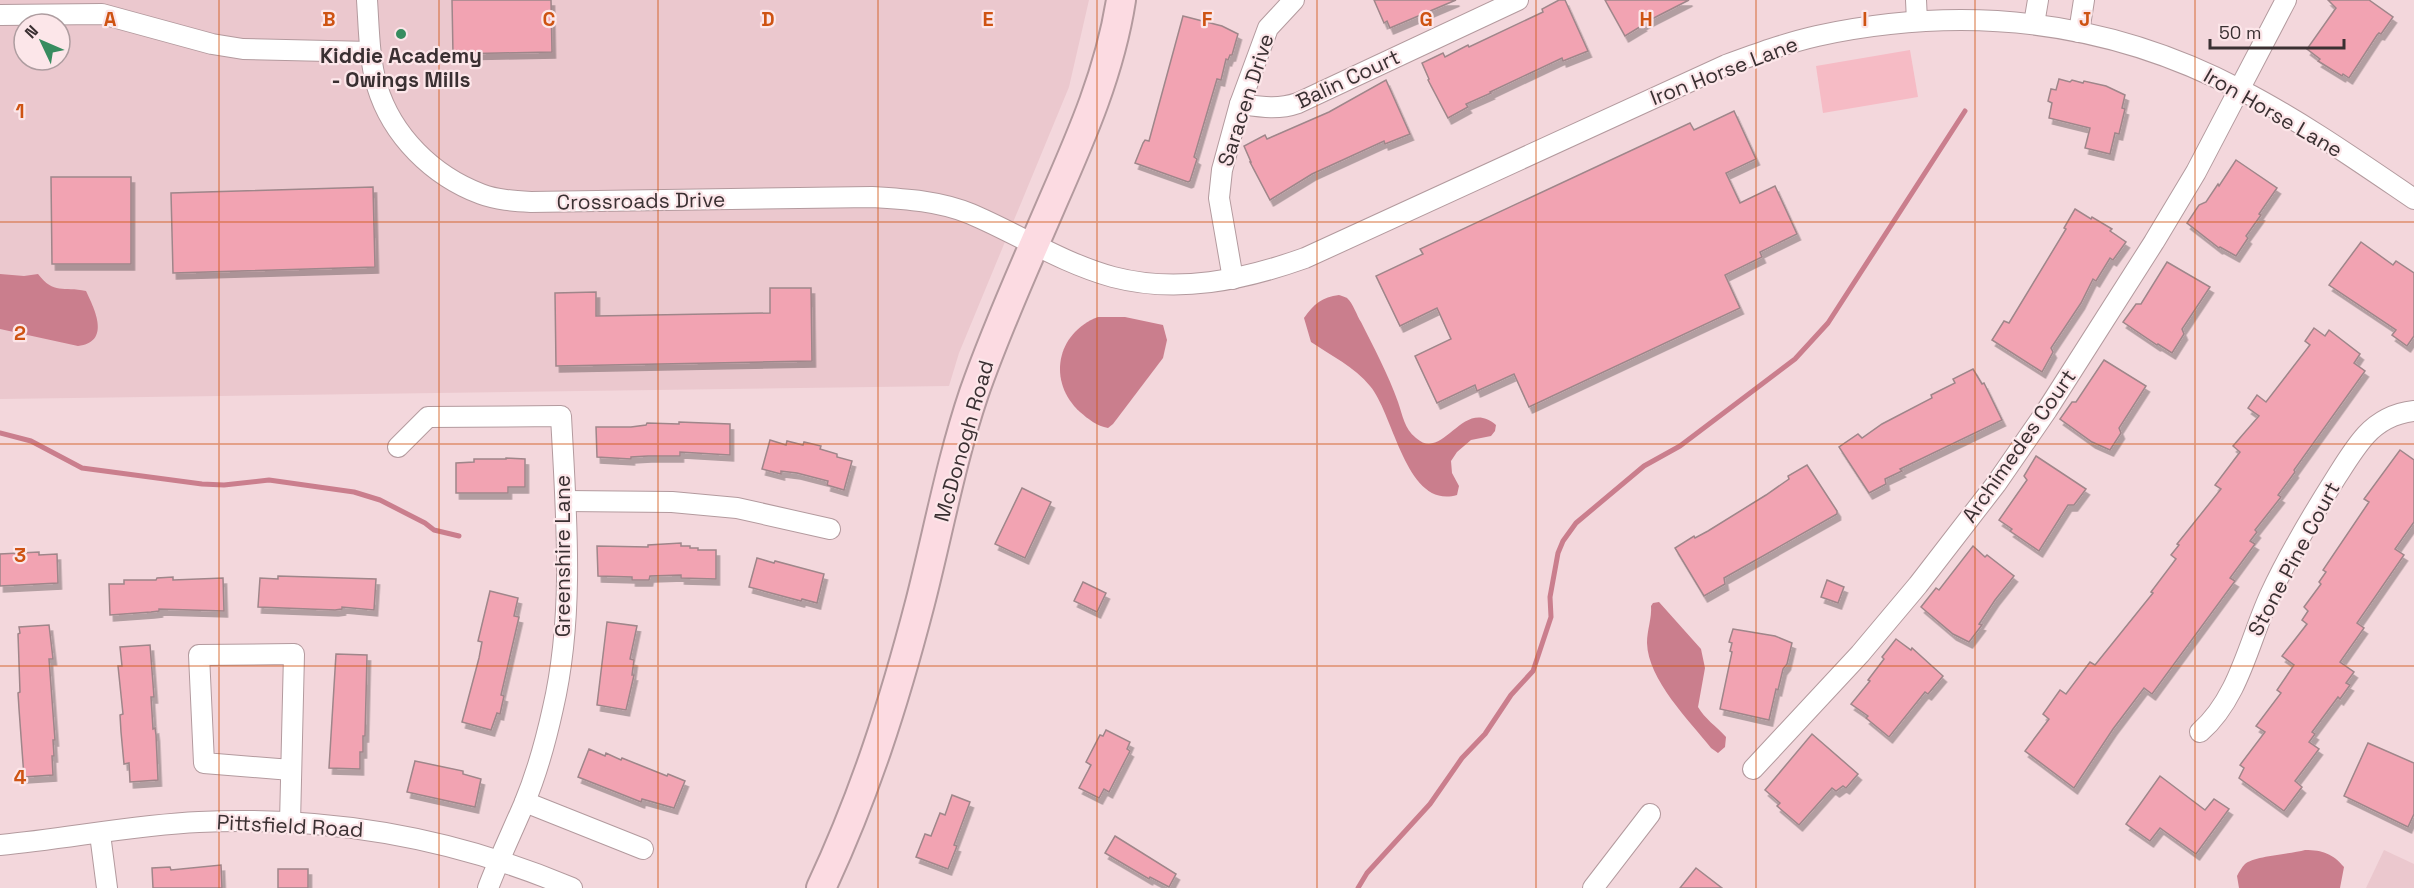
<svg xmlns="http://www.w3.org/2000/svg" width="2414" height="888" font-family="'Space Grotesk',sans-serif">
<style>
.built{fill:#ebc8ce;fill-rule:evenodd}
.green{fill:#f6bbc5}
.water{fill:#ca7e8d}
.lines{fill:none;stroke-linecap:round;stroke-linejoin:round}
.stream{stroke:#ca7e8d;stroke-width:5}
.building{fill:#f2a3b2;stroke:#9f868a;stroke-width:1.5;filter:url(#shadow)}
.street-casing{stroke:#b39a9e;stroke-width:22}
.secondary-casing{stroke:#b39a9e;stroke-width:32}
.street{stroke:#fff;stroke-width:20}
.secondary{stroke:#fcdbe2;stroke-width:28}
.grid{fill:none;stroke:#ce5312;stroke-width:1.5;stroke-opacity:0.55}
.poi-dot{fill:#378c5f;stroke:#fce6e9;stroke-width:2}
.labels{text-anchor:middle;stroke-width:4.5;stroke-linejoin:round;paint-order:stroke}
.poi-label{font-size:21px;font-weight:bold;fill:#3a3032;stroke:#fce6e9}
.street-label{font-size:21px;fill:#3a3032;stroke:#fce6e9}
.grid-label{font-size:20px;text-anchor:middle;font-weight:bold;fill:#ce5312;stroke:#fce6e9;stroke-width:4.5;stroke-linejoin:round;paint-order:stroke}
</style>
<defs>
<filter id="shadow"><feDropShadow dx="3.5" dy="6" stdDeviation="0" flood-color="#0004"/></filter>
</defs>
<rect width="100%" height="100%" fill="#f3d7dc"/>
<g class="built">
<path d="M0,0H1089L1069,87L959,353L949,386L0,399ZM24,24H60V60H24Z"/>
<path d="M2384,850L2414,864V888H2366Z"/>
</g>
<path class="green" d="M1910,50L1918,97L1823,113L1816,66Z"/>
<g class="water">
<path d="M0,274L24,276L38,274C54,295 63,286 86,291C95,310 111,342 78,346L0,329Z"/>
<path d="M1339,295C1340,295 1347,298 1347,298C1353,303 1357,316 1361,322C1374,348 1388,374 1398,402C1403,416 1404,428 1416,438C1444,463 1462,396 1496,425L1495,431L1491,436L1471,440L1457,452L1451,461L1452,473L1459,486L1457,495C1406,510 1394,414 1370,386C1355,367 1330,355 1311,342L1304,318C1314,304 1322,297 1339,295Z"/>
<path d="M1098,317H1125L1163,325L1167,340L1163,358L1113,424L1108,428C1097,426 1088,419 1080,412C1047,382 1056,333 1098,317Z"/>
<path d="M1659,602L1701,649L1705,668L1698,707C1705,719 1716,726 1726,737L1725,747L1718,753L1711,748C1689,720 1648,680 1647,643C1647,630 1652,618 1651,606L1653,603Z"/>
<path d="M2305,850C2323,850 2333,854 2344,867L2340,888H2239L2237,876C2239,872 2242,867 2245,864C2254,856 2291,854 2305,850Z"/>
</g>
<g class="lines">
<g class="stream">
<path d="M0,433L31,441L82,468L202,484L224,485L269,480L354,492L380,500L425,523L434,530L459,536"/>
<path d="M1358,888L1367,873L1430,804L1462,758L1485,734L1511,695L1533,671L1551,617L1550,597L1558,553L1563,541L1576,523L1644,466L1680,446L1795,359L1828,323L1965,111"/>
</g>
</g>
<g class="building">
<path d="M452,0H551L552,52L453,54Z"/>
<path d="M1374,0H1456L1390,28L1387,21L1384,23Z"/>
<path d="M1559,0H1565L1588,51L1563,61L1562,58L1490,92L1491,93L1466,104L1468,107L1448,118L1428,80L1429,79L1422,63L1443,53L1445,57L1468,45L1469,47L1543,12L1542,9Z"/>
<path d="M1605,0H1689L1642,24L1643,25L1625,36Z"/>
<path d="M2328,0H2369L2393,17L2381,34L2379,33L2377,35L2349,78L2343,74L2342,76L2318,61L2320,59L2307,49L2336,8Z"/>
<path d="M1183,16L1222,26L1238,34L1232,55H1230L1228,60L1226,59L1221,80L1217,79L1194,157L1197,159L1190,181L1188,182L1135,163L1143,143L1145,140L1149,141Z"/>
<path d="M2059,79L2070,82L2072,80L2083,83L2084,81L2106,86L2125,95L2122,108L2125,109L2119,134L2115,133L2110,154L2085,148L2090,128L2049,118L2052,103L2048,101L2051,89L2056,90Z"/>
<path d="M1386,80L1410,134L1385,144L1384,141L1312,174L1270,200L1250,162H1251L1244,146L1265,135L1267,139L1329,112Z"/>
<path d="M1734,111L1756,159L1726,173L1740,203L1775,186L1797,234L1760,252L1762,257L1725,275L1740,308L1529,407L1514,374L1477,391L1475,385L1437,403L1415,356L1451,339L1437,308L1400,326L1376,276L1423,254L1420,249L1690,123L1694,130Z"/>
<path d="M2236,160L2277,188L2259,214L2261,215L2246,236L2248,238L2236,256L2220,247L2219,248L2187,223L2199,205L2206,202L2218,184L2219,186Z"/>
<path d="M51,177H131V264H52Z"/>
<path d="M373,187L375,267L173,273L171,193Z"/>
<path d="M2075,209L2091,219L2092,217L2112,229L2110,231L2126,242L2113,260L2110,258L2096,281L2093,279L2081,303L2051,348L2053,352L2042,372L1992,340L2004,321L2009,323L2066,229L2064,228Z"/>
<path d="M2361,242L2393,265L2396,261L2414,273V336L2407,346L2392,335L2396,330L2329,285Z"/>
<path d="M2167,262L2210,287L2182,329L2184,334L2172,353L2158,344L2157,345L2123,322L2136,304H2141Z"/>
<path d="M770,288H811L812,361L556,366L555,293L596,292V316L770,313Z"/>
<path d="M2314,328L2325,336L2329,330L2360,354L2354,363L2365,371L2294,470L2295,472L2278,495L2281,497L2255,530L2257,532L2250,541L2255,544L2230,578L2235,581L2152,694L2144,688L2113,729L2074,788L2025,751L2049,719L2043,714L2060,690L2066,694L2090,662L2095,665L2153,593L2151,592L2176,559L2171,555L2179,545L2177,544L2221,489L2215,485L2240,452L2233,446L2259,416L2248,408L2257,395L2266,402L2310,345L2305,341Z"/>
<path d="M2104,360L2146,386L2119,428L2121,433L2110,450L2092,442L2060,419L2072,402H2076Z"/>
<path d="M1973,369L1982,384L1984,383L2002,420L1900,469L1902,471L1885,479L1886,484L1869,493L1839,447L1858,434L1862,438L1882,424L1932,398L1931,395L1955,383L1953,379Z"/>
<path d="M679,422L730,424V455L680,452V456H648L631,457V459L597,457L596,427H631L646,425L647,423L679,424Z"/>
<path d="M770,440L786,445L787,441L803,445L804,442L821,446L820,449L837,454V457L852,461L844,490L827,485L828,481L797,473L781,471V474L762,469Z"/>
<path d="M2400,450L2414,460V522L2395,549L2404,555L2357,623L2364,628L2340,662L2354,672L2346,683L2350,685L2340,699L2338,697L2312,732L2315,734L2309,742L2319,749L2295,781L2302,787L2284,811L2239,778L2244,768L2240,765L2265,732L2256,726L2281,693L2277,690L2294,665L2282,656L2307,624L2302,620L2308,611L2304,607L2321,584L2319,582L2326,572L2323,570L2369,502L2364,499Z"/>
<path d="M2036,456L2086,489L2074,505H2068L2039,551L2010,531L2012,529L1999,520L2027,480L2024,476Z"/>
<path d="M506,458L525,459V487H508V493H456V463L474,462V459H506Z"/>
<path d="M1807,465L1837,511V514L1724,578L1725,584L1704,596L1675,548L1694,536L1695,538L1708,531L1766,495L1789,479L1788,476Z"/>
<path d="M1022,488L1051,502L1025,558L995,544Z"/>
<path d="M681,543V546H690V548H698V550H716V579L681,578V575L650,576L649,580H632V577L598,576L597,546L648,547V545Z"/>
<path d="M1973,546L1985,557L1987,555L2014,576L1995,600L1979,624L1982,625L1969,642L1953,634L1921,607L1936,588L1939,590Z"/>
<path d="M39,552V555L57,554L58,583L0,586V554Z"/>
<path d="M757,558L774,563L775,561L824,574L817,603L802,599L801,601L749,587Z"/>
<path d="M278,576L376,579L374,610L342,607V609L335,610L258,607L260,578L278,579Z"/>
<path d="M173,577V580L223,578L224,611L159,609V611L151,612L110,615L109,584H124V580H156L157,578Z"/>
<path d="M1827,580L1844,587L1838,603L1821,597Z"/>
<path d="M1083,582L1106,593L1097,612L1074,601Z"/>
<path d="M490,591L518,598L514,616L519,617L501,695L504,696L500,714L497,713L491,730L462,722L479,658L482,642L478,641Z"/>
<path d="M607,622L637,626L630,659L634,660L632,675H634L626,710L597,705Z"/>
<path d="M49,625L53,659H49L55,740H53L54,756H52L53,775L24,777L19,709L18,693L20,692L18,634L20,633L19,627Z"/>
<path d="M1733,629L1775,636L1792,643L1787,664L1783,669L1778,690L1776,689L1769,720L1720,709L1732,652L1730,651L1732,643L1729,642Z"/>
<path d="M1896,639L1911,650L1912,648L1943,676L1928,694L1925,692L1889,737L1866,718L1868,716L1851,704L1870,681L1868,680L1884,659L1882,657Z"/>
<path d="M150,645L154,697H151L153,729L155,728L156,735L158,780L130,782L129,763L124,764L121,732L120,715L123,714L118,666H122L120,647Z"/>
<path d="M336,654L367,655L365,736H363V752H360V769L329,768Z"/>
<path d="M1106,730L1130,742L1127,749L1130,751L1109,792L1104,789L1099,798L1079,788L1091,765L1086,762L1100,735L1103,736Z"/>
<path d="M1812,734L1858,774L1846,788L1843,786L1836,791L1832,788L1799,825L1777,806L1780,803L1765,790Z"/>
<path d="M2368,743L2414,763V814L2408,827L2344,796Z"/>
<path d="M589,749L605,756L606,753L621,760L622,758L667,776L668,774L685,781L674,808L642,799L641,802L578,777Z"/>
<path d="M415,761L463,771V774L481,779L475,807L407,792Z"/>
<path d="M2160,776L2205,810L2214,799L2229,809L2196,854L2160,828L2150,841L2126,824Z"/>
<path d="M952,795L970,802L954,845L957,846L948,869L916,857L925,834L931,836L940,813L945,815Z"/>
<path d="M1115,836L1176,874L1169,887L1150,877L1149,879L1105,853Z"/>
<path d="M221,865L222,888H153L152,868L170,867L171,870Z"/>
<path d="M1696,868L1722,888H1680Z"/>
<rect x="278" y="869" width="30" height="19"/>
</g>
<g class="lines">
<g class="street-casing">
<g id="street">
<path d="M367,0C369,29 369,58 377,86C392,136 433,176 481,194C497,200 514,201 531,202L872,197C906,199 940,201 971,214C1018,234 1062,263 1113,277C1178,294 1243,280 1305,258L1726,65C1756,54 1786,43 1817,36C1965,4 2106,19 2241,90C2301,121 2358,161 2414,199"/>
<path d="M1916,0L1917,21"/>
<path d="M0,15L102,14L212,44L243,49L370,52"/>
<path d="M2034,24L2038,0"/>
<path d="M2079,32L2084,0"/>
<path d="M1240,104C1261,107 1278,110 1298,103L1518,0"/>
<path d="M1233,279L1219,198L1222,170L1240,104L1268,28L1294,0"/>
<path d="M398,447L428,417L561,416C566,512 575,613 553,708C546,740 537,773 524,804C512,832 499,859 488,888"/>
<path d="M566,501L672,502L737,508L830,529"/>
<path d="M2200,732C2239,698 2249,641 2270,595C2289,554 2313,514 2337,476C2346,462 2355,447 2366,435C2379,421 2396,413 2414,411"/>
<path d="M1753,769L1860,654L1918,585L1996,484L2047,410L2154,242L2196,172L2286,0"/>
<path d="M525,802L643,849"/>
<path d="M290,823L294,654L199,655L204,763L291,770"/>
<path d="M100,834L107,888"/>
<path d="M0,845C66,839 132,825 199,822C327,816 454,838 572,888"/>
<path d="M1593,888L1650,814"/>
</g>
</g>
<g class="secondary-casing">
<path id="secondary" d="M821,888C865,794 894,703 920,603C938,533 951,461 974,393C997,327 1026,264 1053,201C1082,135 1110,71 1121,0"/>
</g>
<use href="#street" class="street"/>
<use href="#secondary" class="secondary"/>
</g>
<path class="grid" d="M219,0V888M439,0V888M658,0V888M878,0V888M1097,0V888M1317,0V888M1536,0V888M1756,0V888M1975,0V888M2195,0V888M0,222H2414M0,444H2414M0,666H2414"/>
<circle class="poi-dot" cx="401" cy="34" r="6"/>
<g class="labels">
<g class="poi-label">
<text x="401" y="63">Kiddie Academy<tspan x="401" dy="24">- Owings Mills</tspan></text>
</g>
<g class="street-label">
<text transform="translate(1724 71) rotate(-21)" y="7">Iron Horse Lane</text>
<text transform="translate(1348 79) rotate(-25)" y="7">Balin Court</text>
<text transform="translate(1246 100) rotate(-72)" y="7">Saracen Drive</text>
<text transform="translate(2273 113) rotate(30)" y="7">Iron Horse Lane</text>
<text transform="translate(641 201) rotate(-1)" y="7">Crossroads Drive</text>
<text transform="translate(964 441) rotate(-74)" y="7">McDonogh Road</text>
<text transform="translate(2019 446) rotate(-55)" y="7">Archimedes Court</text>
<text transform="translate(563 556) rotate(-90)" y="7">Greenshire Lane</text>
<text transform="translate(2294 559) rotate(-62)" y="7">Stone Pine Court</text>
<text transform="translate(290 826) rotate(3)" y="7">Pittsfield Road</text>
</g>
</g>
<g class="grid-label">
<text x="110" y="26">A</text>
<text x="329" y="26">B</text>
<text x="549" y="26">C</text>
<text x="768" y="26">D</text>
<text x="988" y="26">E</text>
<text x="1207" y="26">F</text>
<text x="1426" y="26">G</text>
<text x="1646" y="26">H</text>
<text x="1865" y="26">I</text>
<text x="2085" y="26">J</text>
<text x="20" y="118">1</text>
<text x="20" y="340">2</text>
<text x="20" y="562">3</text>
<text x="20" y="784">4</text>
</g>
<g transform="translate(42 42) rotate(314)"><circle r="28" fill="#fce6e9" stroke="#ae9da0" stroke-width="1.5"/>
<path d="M0-4.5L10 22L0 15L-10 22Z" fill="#378c5f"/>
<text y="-9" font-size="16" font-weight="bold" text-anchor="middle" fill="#3a3032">N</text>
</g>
<path d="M2210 39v9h134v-9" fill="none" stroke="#3a3032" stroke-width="3"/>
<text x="2219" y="39" font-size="18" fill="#3a3032" stroke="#fce6e9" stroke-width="4.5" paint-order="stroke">50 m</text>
</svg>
